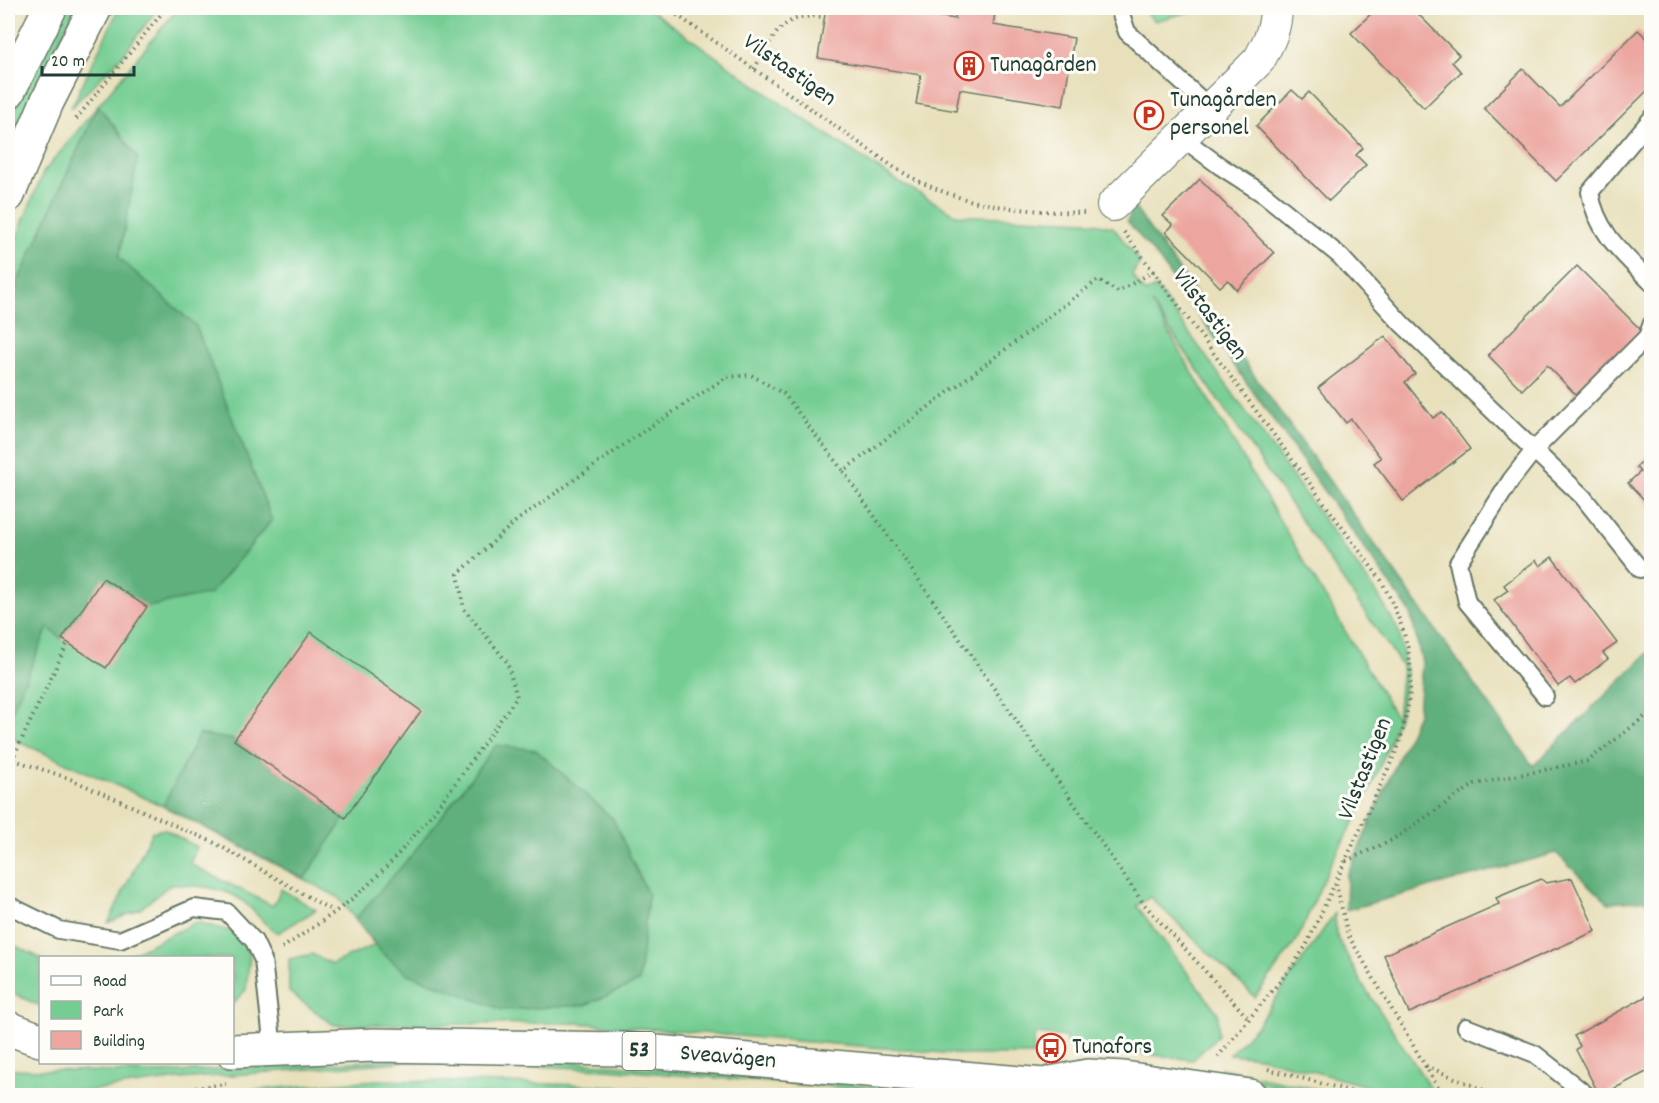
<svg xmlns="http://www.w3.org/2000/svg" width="1659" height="1103" viewBox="0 0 1659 1103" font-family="Dekko,sans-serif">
<rect width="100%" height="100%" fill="#fdfcf7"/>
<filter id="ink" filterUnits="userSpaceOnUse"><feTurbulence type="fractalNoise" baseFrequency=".0167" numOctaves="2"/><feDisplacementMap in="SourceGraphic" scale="12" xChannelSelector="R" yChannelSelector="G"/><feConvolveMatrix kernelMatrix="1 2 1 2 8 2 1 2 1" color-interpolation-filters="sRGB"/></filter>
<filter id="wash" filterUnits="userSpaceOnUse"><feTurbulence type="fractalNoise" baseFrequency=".008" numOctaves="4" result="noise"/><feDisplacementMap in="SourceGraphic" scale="24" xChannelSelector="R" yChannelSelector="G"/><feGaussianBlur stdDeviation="1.35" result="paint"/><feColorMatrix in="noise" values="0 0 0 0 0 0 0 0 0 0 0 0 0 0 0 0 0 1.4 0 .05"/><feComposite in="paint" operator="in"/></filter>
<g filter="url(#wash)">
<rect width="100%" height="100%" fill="#e8e0bb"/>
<path fill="#75cd93" stroke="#4a8564" stroke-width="1.5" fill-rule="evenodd" d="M65,8H75L8,147V122Z
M119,8H158L123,55L71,108Z
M178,8H648L796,114L894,179L957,215L1085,221L1113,227L1140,262L1132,275L1145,293L1156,287L1378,595L1399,632L1406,672L1401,709L1389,745L1362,807L1330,865L1297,940L1255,997L1150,897L1137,906L1218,1013V1036L1193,1060L1066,1044V1037L1035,1034L1032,1055H969L578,1023L334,1025L289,992V959L312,954L332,964L375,945L338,897L163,806L8,737V258L43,173ZM1152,304L1402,666L1397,719Z
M1140,8H1203L1155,21Z
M164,829L197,847L190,864L273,906L281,889L316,910L278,933C262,925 254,908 240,899C220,886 193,886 171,884L140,909L108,923L152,832Z
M1335,913L1336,934L1361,982L1435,1095H1393L1370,1087L1260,1057L1230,1054L1258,1024Z
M196,922L234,932L250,955L246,990L233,1003L232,958L125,957Z
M8,942L40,958V1006L8,991Z
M423,1058L541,1059L981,1095H933L606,1069L414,1061L180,1079L54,1095L8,1096V1069L160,1073Z
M1221,1068L1342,1095H1312L1220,1073Z
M377,1080L592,1085L714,1095H195Z"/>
<path fill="#60b07d" stroke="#407658" stroke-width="1.5" d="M98,105L138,158L119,258L196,326L272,520L210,594L147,607L62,639L48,628L8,720V304Z
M1134,207L1533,766L1651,650V900L1608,903L1556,853L1346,910L1347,875L1418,714L1422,662L1410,612L1160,261L1127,221Z
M199,734L234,740L345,818L304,879L163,806Z
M496,745L536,750L613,819L648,895L639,982L585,1005L503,1010L406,973L380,951L355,919L411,856Z"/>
<g id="blocks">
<path fill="#eca59f" d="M826,8H886L955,19L956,8H996L993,25L1074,38L1063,106L960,89L956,111L916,104L921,75L818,58Z
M1377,8H1412L1459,55L1452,62L1461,72L1424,108L1351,33Z
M1638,30L1652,43V86L1556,181L1484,108L1523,69L1560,107Z
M1292,90L1302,99L1309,92L1363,148L1356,155L1366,165L1329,201L1256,126Z
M1200,179L1274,253L1237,290L1228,280L1220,287L1166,232L1173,225L1163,216Z
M1577,266L1645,334L1579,398L1547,365L1522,390L1488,355Z
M1385,336L1415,374L1405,382L1433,418L1442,412L1470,449L1403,501L1374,463L1381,458L1351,419L1346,423L1318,388Z
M1652,452V508L1628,483L1640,472L1636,467Z
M1552,557L1617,643L1603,653L1608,659L1575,684L1570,678L1558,686L1494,600L1508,590L1504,585L1536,560L1540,566Z
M103,578L147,607L106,668L62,639Z
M311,632L421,711L345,818L234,740Z
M1572,878L1596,931L1409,1013L1384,955L1499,904L1496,898L1541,879L1546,883Z
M1652,993V1069L1600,1096L1576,1050L1580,1046L1574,1036Z"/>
</g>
</g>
<g filter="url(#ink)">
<use href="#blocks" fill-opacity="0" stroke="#657663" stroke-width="1.5"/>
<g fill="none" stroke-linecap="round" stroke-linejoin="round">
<g stroke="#657663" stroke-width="20">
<path id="lane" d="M1119,8L1127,32L1210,108
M1652,118L1590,192C1596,232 1624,255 1652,283
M1181,137L1220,166L1265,195L1340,256L1402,324L1583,497L1640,569
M1545,696L1467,602L1458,563L1511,480L1535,449L1647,337L1652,323
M8,905L59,930L120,940L194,908L227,912L254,941L263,960L273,1049
M1466,1027L1535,1054L1588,1096"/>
</g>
<g stroke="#657663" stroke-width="34">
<path id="street" d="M1113,205L1259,60C1269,42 1276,28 1276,8"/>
</g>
<g stroke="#657663" stroke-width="36">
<path id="secondary" d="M8,92L50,8
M8,195L47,102L95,8"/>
</g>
<g stroke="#657663" stroke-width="36">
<path id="primary" d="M8,1028L40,1040
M232,1051L375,1045L621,1049L1044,1085L1083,1096
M1051,1083L1088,1076L1124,1078L1250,1096"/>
</g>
<path stroke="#657663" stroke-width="4" stroke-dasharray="1.5 4.5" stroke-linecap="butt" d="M667,8L895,168C960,207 1010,210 1084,213
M754,69C774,36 781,12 824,17
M76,119L166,8
M1124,232L1381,580C1414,645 1419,676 1398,747L1306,946L1291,968L1216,1059
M8,240L14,225
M1154,271L1118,292L1098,280L843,471L1143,903L1249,1019
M8,758L68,778L215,843L333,911
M12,760L68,642
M1346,861L1392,840L1475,784L1588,761L1652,711
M1336,884L1348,935L1443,1096
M282,948C312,928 344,908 370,883C427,829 471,760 517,697L507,662L464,609L458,574L516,521L645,430L727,377L751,375L784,394L843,471
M1426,1066L1498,1096
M1268,1069L1368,1096
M130,1096L226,1084"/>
<use href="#lane" stroke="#fff" stroke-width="16"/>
<use href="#street" stroke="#fff" stroke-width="32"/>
<use href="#secondary" stroke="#fff" stroke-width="33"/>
<use href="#primary" stroke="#fff" stroke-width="33"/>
</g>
</g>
<defs>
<g id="building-ring" transform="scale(1.5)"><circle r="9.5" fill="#fdfcf7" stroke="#c8321e" stroke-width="1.5"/><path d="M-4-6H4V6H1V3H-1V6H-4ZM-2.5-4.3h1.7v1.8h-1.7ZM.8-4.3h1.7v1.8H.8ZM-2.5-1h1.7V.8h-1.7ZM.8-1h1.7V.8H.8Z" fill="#c8321e"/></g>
<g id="parking-ring" transform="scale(1.5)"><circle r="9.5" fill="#fdfcf7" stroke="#c8321e" stroke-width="1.5"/><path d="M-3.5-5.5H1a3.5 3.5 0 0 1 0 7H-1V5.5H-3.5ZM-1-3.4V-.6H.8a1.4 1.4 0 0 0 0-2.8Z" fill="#c8321e"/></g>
<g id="bus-ring" transform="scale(1.5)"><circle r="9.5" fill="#fdfcf7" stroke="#c8321e" stroke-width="1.5"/><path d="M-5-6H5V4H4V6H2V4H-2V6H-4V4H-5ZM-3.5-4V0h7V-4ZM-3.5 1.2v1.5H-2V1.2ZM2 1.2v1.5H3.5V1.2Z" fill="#c8321e"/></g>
</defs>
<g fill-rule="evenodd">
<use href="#building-ring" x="969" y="66"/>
<use href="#parking-ring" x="1149" y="115"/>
<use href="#bus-ring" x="1051" y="1048"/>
</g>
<g text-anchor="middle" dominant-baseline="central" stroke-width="6" stroke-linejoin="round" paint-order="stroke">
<rect fill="#fdfcf7" stroke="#62766e" stroke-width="1.5" x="622.5" y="1032" width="33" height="38" rx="4.5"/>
<g font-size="22" font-weight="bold" fill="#1f3d34">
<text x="639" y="1051">53</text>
</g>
<g font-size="24" fill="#1f3d34" stroke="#fdfcf7" text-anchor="start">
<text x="990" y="66">Tunagården</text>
<text x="1170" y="101">Tunagården<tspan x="1170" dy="28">personel</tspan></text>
<text x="1072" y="1048">Tunafors</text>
</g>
<g font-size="24" fill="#1f3d34" stroke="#fdfcf7">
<text transform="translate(789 71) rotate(35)">Vilstastigen</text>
<text transform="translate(1209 315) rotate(53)">Vilstastigen</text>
<text transform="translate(1366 769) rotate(-68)">Vilstastigen</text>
<text transform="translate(728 1058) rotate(5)">Sveavägen</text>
</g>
</g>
<rect width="1659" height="1103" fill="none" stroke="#fdfcf7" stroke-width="30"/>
<rect x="39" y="956" width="195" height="108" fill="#fdfcf7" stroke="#a4b0a9" stroke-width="1.5"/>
<rect x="51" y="976" width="30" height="9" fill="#ffffff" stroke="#a4b0a9" stroke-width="1.5"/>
<text x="93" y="986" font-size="18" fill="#1f3d34">Road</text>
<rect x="51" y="1001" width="30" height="18" fill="#75cd93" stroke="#a4b0a9" stroke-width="1.5"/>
<text x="93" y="1016" font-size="18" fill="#1f3d34">Park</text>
<rect x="51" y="1031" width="30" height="18" fill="#eca59f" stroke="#a4b0a9" stroke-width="1.5"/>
<text x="93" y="1046" font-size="18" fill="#1f3d34">Building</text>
<path d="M42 66v9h92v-9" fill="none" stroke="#1f3d34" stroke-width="3"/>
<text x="51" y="66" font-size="18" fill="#1f3d34" stroke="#fdfcf7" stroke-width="4.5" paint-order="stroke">20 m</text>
</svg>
